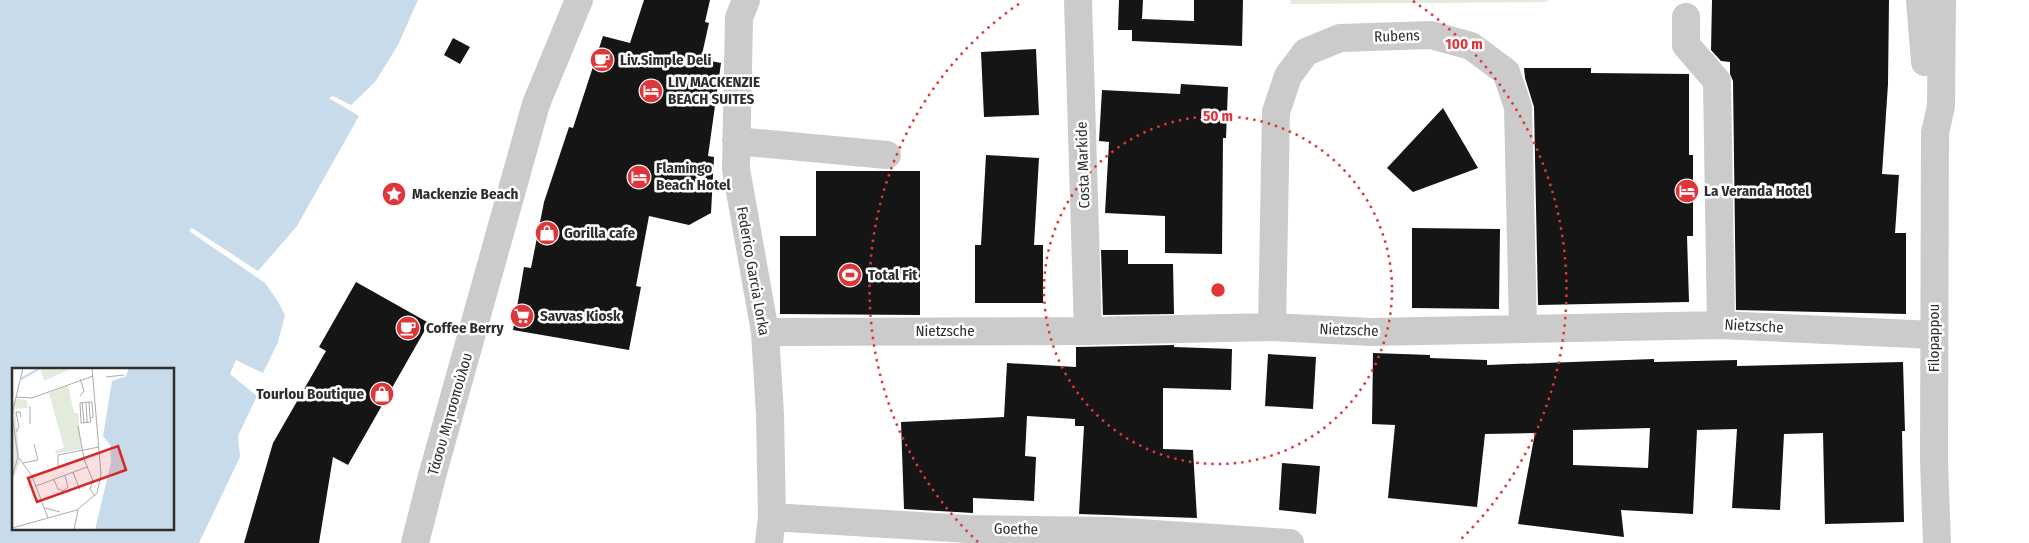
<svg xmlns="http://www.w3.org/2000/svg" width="2029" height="543" viewBox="0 0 2029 543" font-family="'Fira Sans Condensed',sans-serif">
<rect width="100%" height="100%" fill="#fff"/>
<path fill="#e3ebdc" d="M1290,0H1549L1545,2L1291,4Z"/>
<path fill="#c8dbea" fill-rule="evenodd" d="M0,0H418L398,45L375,82L351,105L333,96L329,98L359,116L297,226L258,271L192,228L189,231L265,283L277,300L285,315L278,342L263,373L236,360L230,374L257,396L238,436L240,457L199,543H0ZM14,369H174V529H14Z"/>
<path fill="#151515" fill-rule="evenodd" d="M644,0H710L705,22L709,23L701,59L721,63L708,156L714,157L711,213L689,225L649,216L636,286L641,287L629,350L513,330L524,267L531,268L544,202L569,127L573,128L603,36L630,43Z
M1119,0H1143L1142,19L1194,21V0H1243L1242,46L1132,41V30H1118Z
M1712,0H1889L1888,84L1882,174L1899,175L1895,233H1906V314L1736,310L1733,81L1730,74V62L1721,61L1711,50Z
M453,38L470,47L460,64L444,55Z
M1036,49L1039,115L984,117L981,52Z
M1524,68H1591V73L1689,74V155H1693V236H1687L1689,302L1538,305L1534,107L1525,78Z
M1181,84L1228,87L1226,138H1223L1222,254L1165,253V216L1105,213L1109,142L1099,141L1102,90L1180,94Z
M1443,108L1478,168L1413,192L1387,168Z
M986,155L1039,158L1034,245H1043V303H975V245H981Z
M816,171H920V315L780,314V236H816Z
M1412,228L1500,229L1499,309L1412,308Z
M1101,250H1128V264H1173L1174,314L1103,315Z
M356,282L429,323L348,465L333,457L319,543H244L273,443L326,351L319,347Z
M1174,345V347L1232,349L1231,390L1163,388V449L1193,450L1197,518L1079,514L1084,426H1075V419L1027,416L1025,456L1036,457L1034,501L973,498V513L904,509L901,422L1004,417L1007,363L1076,367V347Z
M1373,353L1430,355V358L1487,360V365L1654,359V362L1737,360V366L1903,362L1905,431H1902L1904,522L1825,524L1823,433L1784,434L1780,510L1732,508L1737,429L1697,430L1693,514L1621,510L1624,537L1518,524L1535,433L1485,434L1477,507L1388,498L1395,425L1372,424ZM1650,428L1648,468L1573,465V430Z
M1268,354L1316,357L1313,409L1265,406Z
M1282,463L1320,466L1316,514L1279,510Z"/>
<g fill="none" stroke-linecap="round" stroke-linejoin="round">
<path stroke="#cbcbcb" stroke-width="28" d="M746,0L739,18L736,169L765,332L770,415L772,517L769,543
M1078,0L1088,331
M1920,0L1925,62
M1686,17V45L1717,81L1721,325
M736,141L887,155
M1272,327L1276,112L1288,76L1306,52L1340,38L1431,35L1471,46L1506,72L1518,107L1523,328
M765,332L1088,331L1272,327L1371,332L1721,325L1934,335
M772,517L968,529L1109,531L1290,543
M415,543L432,476L536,104L579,0
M1937,543L1934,461L1935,133L1941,106L1942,0"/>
</g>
<g fill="none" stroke="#de3639" stroke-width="2.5" stroke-dasharray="2.5 5">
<circle cx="1218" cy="290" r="174"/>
<path d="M978 542A348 348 0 0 1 1023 1M1413 1A348 348 0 0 1 1458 542"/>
</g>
<defs>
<g id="cafe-disc" transform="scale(1.25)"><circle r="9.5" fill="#de3639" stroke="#fff"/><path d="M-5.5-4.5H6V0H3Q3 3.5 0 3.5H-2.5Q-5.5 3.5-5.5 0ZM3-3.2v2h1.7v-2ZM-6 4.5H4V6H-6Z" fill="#fff"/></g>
<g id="hotel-disc" transform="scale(1.25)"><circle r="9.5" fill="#de3639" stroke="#fff"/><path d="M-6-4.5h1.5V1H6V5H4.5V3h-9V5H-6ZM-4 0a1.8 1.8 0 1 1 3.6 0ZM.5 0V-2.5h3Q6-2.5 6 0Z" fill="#fff"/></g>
<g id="sight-disc" transform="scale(1.25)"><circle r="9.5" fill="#de3639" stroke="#fff"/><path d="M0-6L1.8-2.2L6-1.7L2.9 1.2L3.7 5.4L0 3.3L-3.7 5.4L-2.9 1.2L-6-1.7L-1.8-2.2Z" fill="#fff"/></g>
<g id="shop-disc" transform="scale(1.25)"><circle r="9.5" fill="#de3639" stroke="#fff"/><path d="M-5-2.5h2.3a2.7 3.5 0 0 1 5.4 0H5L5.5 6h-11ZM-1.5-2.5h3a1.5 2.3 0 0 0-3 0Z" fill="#fff"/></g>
<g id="stadium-disc" transform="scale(1.25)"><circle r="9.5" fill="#de3639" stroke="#fff"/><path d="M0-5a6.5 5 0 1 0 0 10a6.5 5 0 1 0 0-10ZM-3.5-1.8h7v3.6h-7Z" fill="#fff"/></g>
<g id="supermarket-disc" transform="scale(1.25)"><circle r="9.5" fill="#de3639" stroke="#fff"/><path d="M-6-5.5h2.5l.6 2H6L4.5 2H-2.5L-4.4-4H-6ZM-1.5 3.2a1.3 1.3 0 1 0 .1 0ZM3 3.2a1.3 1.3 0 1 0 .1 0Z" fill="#fff"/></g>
</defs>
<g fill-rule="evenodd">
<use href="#cafe-disc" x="602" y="60"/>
<use href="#hotel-disc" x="651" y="91"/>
<use href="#hotel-disc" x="639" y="177"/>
<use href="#hotel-disc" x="1687" y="191"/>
<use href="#sight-disc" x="394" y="194"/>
<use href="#shop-disc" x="547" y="233"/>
<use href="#stadium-disc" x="850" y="275"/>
<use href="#supermarket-disc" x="522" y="316"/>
<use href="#cafe-disc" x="408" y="328"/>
<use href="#shop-disc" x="382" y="394"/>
</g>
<g text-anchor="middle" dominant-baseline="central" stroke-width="5" stroke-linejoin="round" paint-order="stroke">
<g font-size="15" fill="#2e2e2e" stroke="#fff">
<text transform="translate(1397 36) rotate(-2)">Rubens</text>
<text transform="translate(1083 165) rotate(-92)">Costa Markide</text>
<text transform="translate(753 271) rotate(80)">Federico Garcia Lorka</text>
<text transform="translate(1754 326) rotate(3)">Nietzsche</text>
<text transform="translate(1349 330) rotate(2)">Nietzsche</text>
<text x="945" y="331">Nietzsche</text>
<text transform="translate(1934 338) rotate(-90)">Filopappou</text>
<text transform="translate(450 414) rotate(-74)">Τάσου Μητσοπούλου</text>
<text transform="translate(1016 529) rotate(1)">Goethe</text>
</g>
<g font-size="15" font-weight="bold" fill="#2e2e2e" stroke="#fff" text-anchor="start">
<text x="620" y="60">Liv.Simple Deli</text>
<text x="668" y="82">LIV MACKENZIE<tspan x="668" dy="17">BEACH SUITES</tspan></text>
<text x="656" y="168">Flamingo<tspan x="656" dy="17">Beach Hotel</tspan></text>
<text x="1704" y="191">La Veranda Hotel</text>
<text x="412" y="194">Mackenzie Beach</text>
<text x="564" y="233">Gorilla cafe</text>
<text x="868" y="275">Total Fit</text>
<text x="540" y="316">Savvas Kiosk</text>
<text x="426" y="328">Coffee Berry</text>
<text x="364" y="394" text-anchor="end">Tourlou Boutique</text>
</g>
</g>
<g transform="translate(12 368)">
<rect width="162" height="162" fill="#fff"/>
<path d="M28,0H55L56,2L32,13ZM56,17L62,45H66L69,81L43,86L44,82L52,80L37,25ZM5,31L15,32L16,40L3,41L8,94L0,114V35Z" fill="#e3ebdc"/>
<path d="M117,0H162V162H83L99,94L98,77L91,68L100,13L114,8Z" fill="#c8dbea"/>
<path fill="none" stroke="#c8dbea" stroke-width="2.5" d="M9,11L28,0"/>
<path fill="none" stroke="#ababab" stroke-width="1" d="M94,9L112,7M68,28L72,23L68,11M4,29L20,30L81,8M70,34L72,55M74,34L75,54M77,34L78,50L79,54L69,55L68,35L77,34H80L81,49L78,50M18,38V56M66,58L72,91L81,113L78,121L83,128M4,64L7,59L4,44H8L9,49M7,90L20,108L36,150M11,95L26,92L22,76M46,99V87L87,79M61,104L68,122M20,108L72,91M0,109L6,89L0,46L11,0M42,112L46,121L51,123L56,119L53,108M24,118L75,99M33,140L48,144M0,160L65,142L85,125L89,106L80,0M62,162L66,142"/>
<path fill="#d62828" fill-opacity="0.15" stroke="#d62828" stroke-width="2.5" d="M106,78L114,102L25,134L16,110Z"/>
<rect width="162" height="162" fill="none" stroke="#2e2e2e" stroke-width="2.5"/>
</g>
<circle cx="1218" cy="290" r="8" fill="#de3639" stroke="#fff" stroke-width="2.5"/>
<g font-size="15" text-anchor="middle" font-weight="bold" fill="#de3639" stroke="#fff" stroke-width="5" stroke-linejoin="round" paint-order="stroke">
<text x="1464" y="49">100 m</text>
<text x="1218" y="121">50 m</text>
</g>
</svg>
